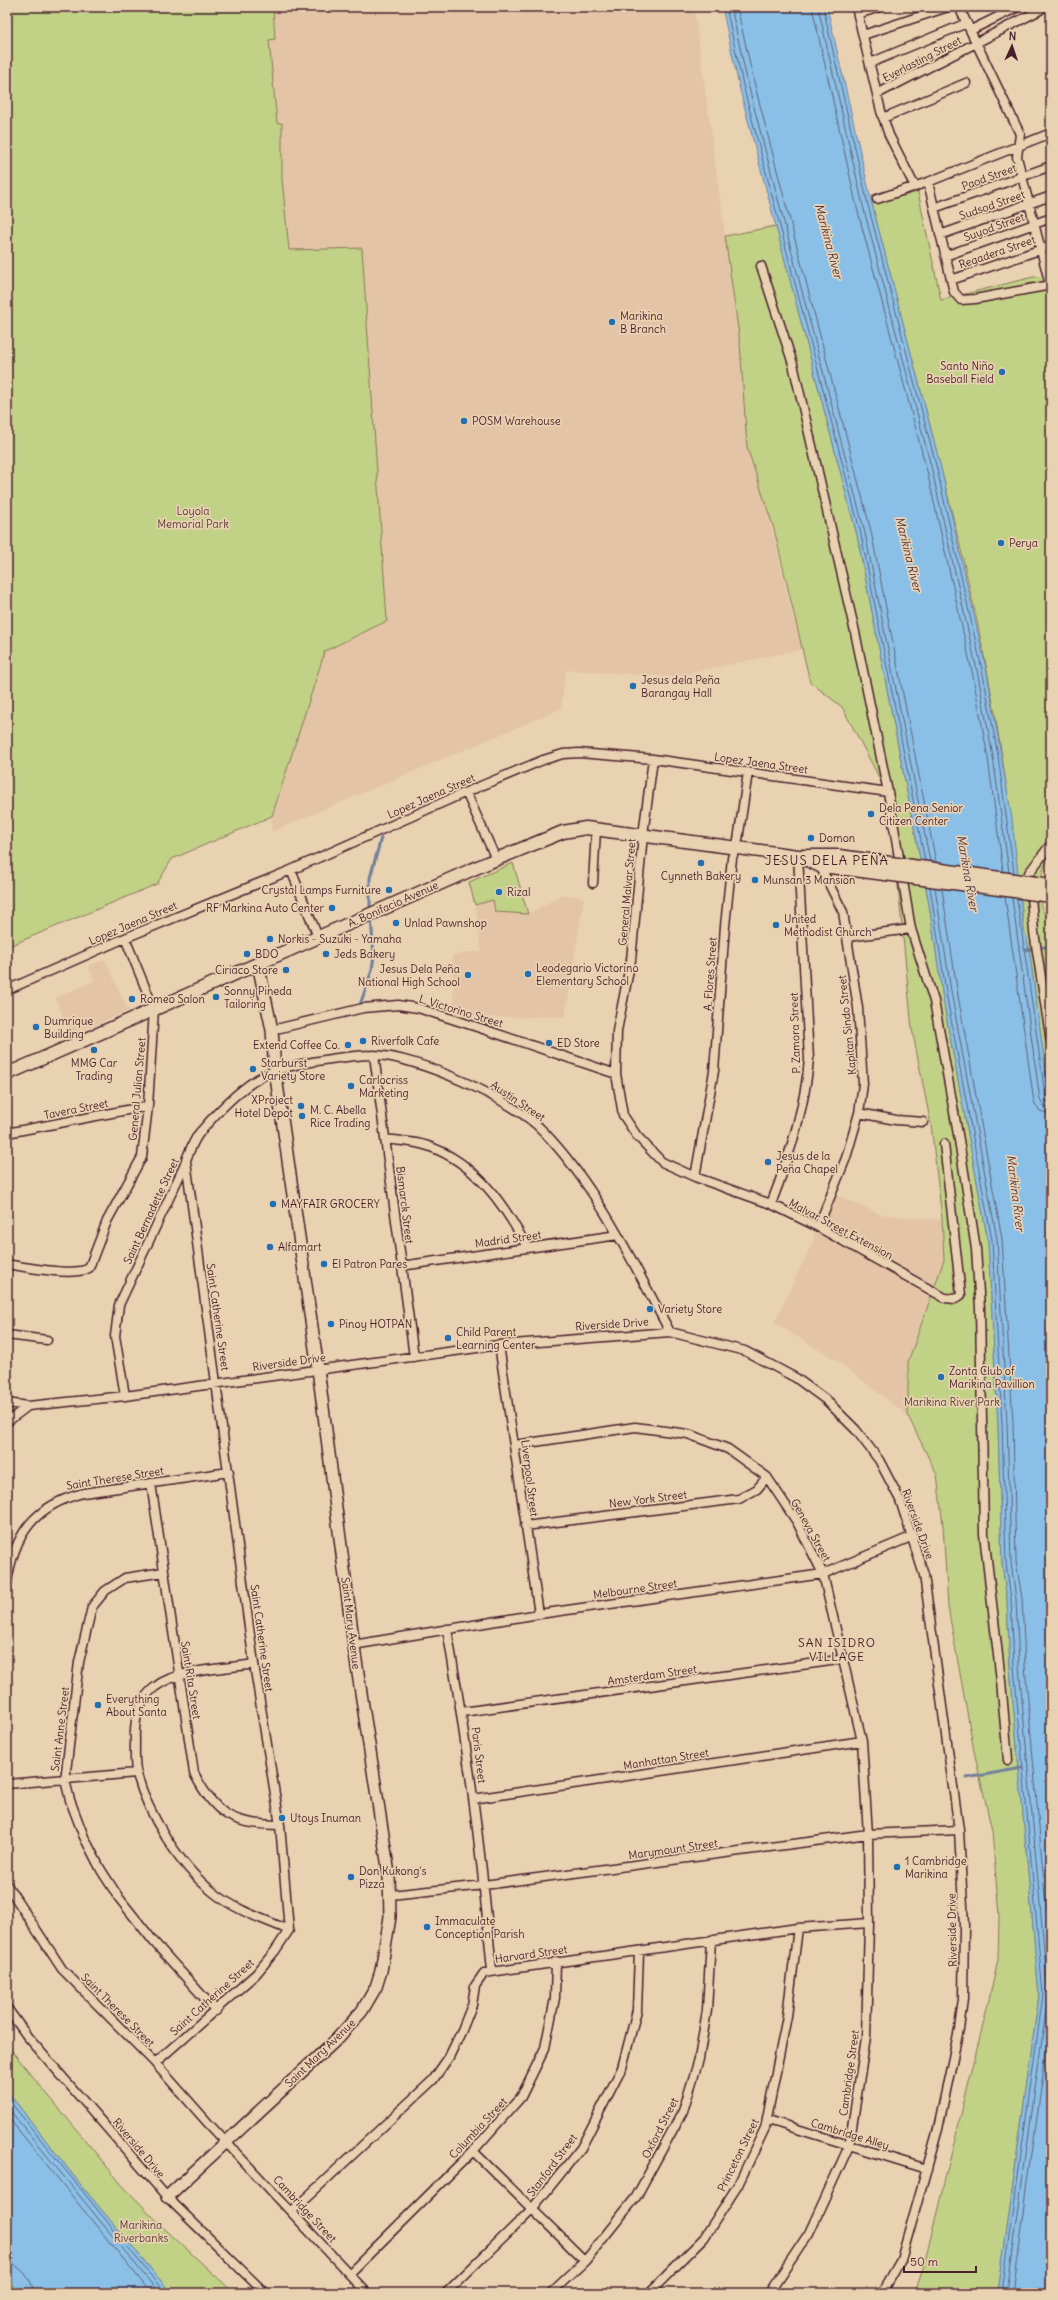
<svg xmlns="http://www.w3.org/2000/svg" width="1058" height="2300" viewBox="0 0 1058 2300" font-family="Delius,sans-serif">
<rect width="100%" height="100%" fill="#e9d2b2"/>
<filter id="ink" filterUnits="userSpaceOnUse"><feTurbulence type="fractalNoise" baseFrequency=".025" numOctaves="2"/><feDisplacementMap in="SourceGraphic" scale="8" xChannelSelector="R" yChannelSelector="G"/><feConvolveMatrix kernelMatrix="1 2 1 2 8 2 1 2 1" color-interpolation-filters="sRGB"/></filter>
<g filter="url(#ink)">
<path fill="#e4c4a7" d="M273,7H694L740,343L744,407L791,608L803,649L671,677L566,670L561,709L271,832L272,816L325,651L387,621L361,248L289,250L282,179L281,123L277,124L269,39H275Z
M563,894L584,898L565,1017H540V1006L539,1017L454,1018L452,955L481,951L475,905L494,899L528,914Z
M105,959L128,1011L71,1035L55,998L94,981L88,966Z
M827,1191L880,1214L942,1220L944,1261L908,1362V1416L836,1360L774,1323L812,1243Z"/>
<path fill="#c1d186" stroke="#867858" d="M7,7H273L275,39L269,40L277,123H282V179L289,250L362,248L387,621L325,651L272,816L172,859L157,884L7,947Z
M918,192L941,300L1033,277L1051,276V856C1042,863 1037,895 1041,906C1043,912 1047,917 1051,922V1110L1029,948L1024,930C1015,844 1004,760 988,675C957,516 912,361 872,204Z
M776,226L857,535L929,904L943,999L988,1241L998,1424L1002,1563L1007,1600L1010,1667L1039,1995L998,2293H915L924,2265L989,2000L998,1960L999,1917L992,1831L974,1751L948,1607L943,1526L937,1475L908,1416V1362L944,1260L942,1219L931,1125L912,1029L895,855L881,781L842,707L810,682L774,529L747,447L740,343L725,236Z
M513,863L528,914L495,912L493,900L475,905L469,882Z
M7,2045L122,2185L166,2230L234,2293H171L80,2184L7,2091Z
M7,2277L20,2293H7Z"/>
<path fill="#8ac0e7" stroke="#70809c" d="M722,7H827L872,204L941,468L987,673L1012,819L1024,930L1029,948L1051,1110V2293H998L1039,1995L1010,1667L1007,1600L1002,1563L998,1424L988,1241L943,999L929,904L857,535L739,86Z
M7,2091L80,2184L171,2293H20L7,2277Z"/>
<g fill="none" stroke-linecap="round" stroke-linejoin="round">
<path stroke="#645f76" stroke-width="1" d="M726,7L743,85L861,534L925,861
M731,7L748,84L865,533L930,861
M737,7L754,82L871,531L936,862
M812,7L857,208L927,471L973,676L988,758L1003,871
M818,7L863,206L932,470L978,675L993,757L1009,872
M823,7L868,205L937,469L983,674L998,756L1014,873
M930,887L947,998L992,1240L1002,1423L1006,1563L1011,1599L1014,1666L1043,1995L1002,2293
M935,888L952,997L997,1239L1007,1423L1011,1562L1016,1599L1019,1666L1048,1995L1007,2293
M942,889L958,996L1002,1239L1013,1423L1016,1562L1022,1598L1025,1666L1051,1965
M1005,897L1034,1102L1040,1111L1051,1114
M1012,898L1040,1100L1044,1106L1051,1108
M1017,899L1046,1101L1051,1103
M7,2098L165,2293
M7,2107L159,2293
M7,2116L151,2293
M7,2263C20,2264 33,2281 34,2293
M1013,2293L1051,2015"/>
<path stroke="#70809c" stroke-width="3" d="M370,911V878L381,838
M1025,950L1051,946
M359,1008L372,970L374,956L371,918
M967,1778L1022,1768"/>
<g stroke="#4a1f2b" stroke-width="11">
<path id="street" d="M856,7L881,111L889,135L915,187
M959,7L1020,134L1017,157L1050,285
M858,14L880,7
M971,30L1018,7
M863,35L948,7
M870,63L967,23
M877,94L1040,10
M883,118L966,83
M928,182L954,292L961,300L975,299L1051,285
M877,199L928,182L1051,133
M934,208L1051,166
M940,235L1051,196
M945,256L1051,218
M761,266L793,364L855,632L888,792L911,929L934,1001L959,1140L976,1249L980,1308L984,1534L1001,1681L1008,1760
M951,280L1051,246
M653,759L643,835L631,960L617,1031L616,1074L623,1115L637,1136L662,1162L695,1177L771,1204L818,1227L945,1298L955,1299L961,1295L944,1144
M466,792L496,859
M1051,844L1029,873L1034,932L1051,1042
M291,870L318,937
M593,883L596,830
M847,937L911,929
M7,990L125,938L291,870L464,793L543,760L563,754L579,753L653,759L888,792
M272,1030L363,1008L398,1005L418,1008L480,1028L616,1074
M374,1055L414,1357
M859,1113L896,1120L923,1122
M7,1133L148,1106
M385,1139C399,1141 415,1141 428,1146C476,1163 504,1204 527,1247
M695,1177L714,1071L725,926L732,858L738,840L748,772
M771,1204C789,1158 805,1109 809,1059L798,856
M818,1227L846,1158L859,1113L863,1084L858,1008L843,912L820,866
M7,1264C24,1267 76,1277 89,1268L107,1221L142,1157L148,1106L154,1009L125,938
M401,1266L618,1235
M7,1335L47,1340
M499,1345L539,1614
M125,1396L115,1336L119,1305C139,1262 160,1218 180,1175C186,1162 191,1142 201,1131C219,1110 250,1078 277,1070C299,1063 350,1055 374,1055C417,1056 514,1100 543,1131C598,1188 633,1263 670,1332
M7,1403L28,1406L125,1396L499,1345L670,1332L745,1351L796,1378L826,1400L856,1430L879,1460L900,1500L924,1575L959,1830L964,1926L963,1999L959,2029L938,2129L901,2260L882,2293
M7,1422L28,1406
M515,1445L635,1427L688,1434L728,1449L767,1477L797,1522L823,1574L862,1741L868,1834L869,1923L866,2038L849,2146L809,2233L769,2293
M151,1483L194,1773C215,1815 233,1825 280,1825
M525,1526L739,1499L757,1489L767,1477
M164,1572L125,1578L105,1591L92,1607L79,1662L65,1780L70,1800L84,1837L101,1870L119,1898L154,1942L216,2011
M7,1583C14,1534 34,1506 83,1493L229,1472
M447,1629C467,1742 482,1856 492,1971
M353,1645L539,1614L823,1574L913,1536
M254,1664C226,1669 177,1669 155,1687C138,1700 134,1721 135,1741C135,1752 134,1765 137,1774C148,1815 180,1866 213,1892C235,1910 263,1919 289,1930
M462,1712L845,1659
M7,1784L136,1773
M473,1799L862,1741
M7,1885L62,1969L155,2063L208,2123L367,2293
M391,1895L484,1885L868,1834L959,1830
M7,2008L27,2036L167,2197L265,2293
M155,2063L256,1974L275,1951L289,1930L280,1825L254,1664L186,1161
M768,2120L927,2169
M473,2151L585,2261
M292,2211L433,2080L449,2057L462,2030L472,2005L475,1986L484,1973L798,1928L869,1923
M350,2273L473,2151L521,2097L545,2048L555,1998L556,1961
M446,2293L532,2209L581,2148L622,2068L637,2010L639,1952
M551,2293L585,2261L636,2197L683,2111L699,2059L707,2010L711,1940
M649,2293L704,2238L738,2185L765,2128L787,2016L798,1928"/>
</g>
<g stroke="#4a1f2b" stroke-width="14">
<path id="secondary" d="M167,2197L336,2040L362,2011L376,1987L381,1971L390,1917L389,1874L355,1654L318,1369L275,1070L272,1030L258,964"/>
</g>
<g stroke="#4a1f2b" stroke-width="15">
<path id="primary" d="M801,857L820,866L839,868
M7,1074L487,863L563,832L586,828L798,856H839"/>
</g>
<use href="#street" stroke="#e9d2b2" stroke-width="8"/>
<use href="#secondary" stroke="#e9d2b2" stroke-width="11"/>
<use href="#primary" stroke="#e9d2b2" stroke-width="12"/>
<g stroke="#4a1f2b" stroke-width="15" stroke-linecap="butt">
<path id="primary-bridge" d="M839,856L1051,885
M839,868L1051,896"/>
</g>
<use href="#primary-bridge" stroke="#e9d2b2" stroke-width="12"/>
</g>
</g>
<g fill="#1f6fb2" stroke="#e9d2b2" stroke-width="1.5">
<circle cx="612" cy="322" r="4"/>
<circle cx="1002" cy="372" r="4"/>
<circle cx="464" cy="421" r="4"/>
<circle cx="1001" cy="543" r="4"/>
<circle cx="633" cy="686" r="4"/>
<circle cx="871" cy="814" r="4"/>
<circle cx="811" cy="838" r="4"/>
<circle cx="701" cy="863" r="4"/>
<circle cx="755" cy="880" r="4"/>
<circle cx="389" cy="890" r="4"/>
<circle cx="499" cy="892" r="4"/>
<circle cx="332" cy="908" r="4"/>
<circle cx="396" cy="923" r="4"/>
<circle cx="776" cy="925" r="4"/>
<circle cx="270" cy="939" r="4"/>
<circle cx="247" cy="954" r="4"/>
<circle cx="326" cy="954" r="4"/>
<circle cx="286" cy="970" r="4"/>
<circle cx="528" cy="974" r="4"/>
<circle cx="468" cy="975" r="4"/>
<circle cx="216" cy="997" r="4"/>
<circle cx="132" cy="999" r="4"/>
<circle cx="36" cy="1027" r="4"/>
<circle cx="363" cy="1041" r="4"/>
<circle cx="549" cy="1043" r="4"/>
<circle cx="348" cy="1045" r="4"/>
<circle cx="94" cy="1050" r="4"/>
<circle cx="253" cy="1069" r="4"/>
<circle cx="351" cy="1086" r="4"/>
<circle cx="301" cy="1106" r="4"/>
<circle cx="302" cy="1116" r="4"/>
<circle cx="768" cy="1162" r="4"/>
<circle cx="273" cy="1204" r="4"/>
<circle cx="270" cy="1247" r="4"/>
<circle cx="324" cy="1264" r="4"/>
<circle cx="650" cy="1309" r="4"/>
<circle cx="331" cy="1324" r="4"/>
<circle cx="448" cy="1338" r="4"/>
<circle cx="941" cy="1377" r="4"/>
<circle cx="98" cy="1705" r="4"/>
<circle cx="282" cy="1818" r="4"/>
<circle cx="897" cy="1867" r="4"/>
<circle cx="351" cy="1877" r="4"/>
<circle cx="427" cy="1927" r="4"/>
</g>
<g text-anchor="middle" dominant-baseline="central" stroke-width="3.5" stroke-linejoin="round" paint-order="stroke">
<g font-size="11" fill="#4a1f2b" stroke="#e9d2b2">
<text transform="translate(922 59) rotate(-27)">Everlasting Street</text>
<text transform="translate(989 177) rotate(-20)">Paod Street</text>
<text transform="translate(992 205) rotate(-19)">Sudsod Street</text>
<text transform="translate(994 227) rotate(-20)">Suyod Street</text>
<text transform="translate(997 252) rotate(-19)">Regadera Street</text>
<text transform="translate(761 763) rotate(8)">Lopez Jaena Street</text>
<text transform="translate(431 796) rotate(-24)">Lopez Jaena Street</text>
<text transform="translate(627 892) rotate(-85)">General Malvar Street</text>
<text transform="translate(393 904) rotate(-24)">A. Bonifacio Avenue</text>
<text transform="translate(133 923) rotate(-23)">Lopez Jaena Street</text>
<text transform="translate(710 974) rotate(-86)">A. Flores Street</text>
<text transform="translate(461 1011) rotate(17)">L. Victorino Street</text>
<text transform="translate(847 1025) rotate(-96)">Kapitan Sindo Street</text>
<text transform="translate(795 1033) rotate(-92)">P. Zamora Street</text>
<text transform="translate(137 1089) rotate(-85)">General Julian Street</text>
<text transform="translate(518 1101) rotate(34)">Austin Street</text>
<text transform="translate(76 1109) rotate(-11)">Tavera Street</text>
<text transform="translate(405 1205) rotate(83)">Bismarck Street</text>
<text transform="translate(151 1211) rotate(-65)">Saint Bernadette Street</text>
<text transform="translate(841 1229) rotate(28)">Malvar Street Extension</text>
<text transform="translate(508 1239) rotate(-8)">Madrid Street</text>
<text transform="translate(218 1317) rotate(82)">Saint Catherine Street</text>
<text transform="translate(612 1324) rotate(-4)">Riverside Drive</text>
<text transform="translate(289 1362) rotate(-8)">Riverside Drive</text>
<text transform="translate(115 1478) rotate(-9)">Saint Therese Street</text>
<text transform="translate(530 1478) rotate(83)">Liverpool Street</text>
<text transform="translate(648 1499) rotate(-7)">New York Street</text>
<text transform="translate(918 1524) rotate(70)">Riverside Drive</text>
<text transform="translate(811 1530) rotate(61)">Geneva Street</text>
<text transform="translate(635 1589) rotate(-8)">Melbourne Street</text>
<text transform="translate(351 1623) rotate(83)">Saint Mary Avenue</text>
<text transform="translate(262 1638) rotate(82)">Saint Catherine Street</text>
<text transform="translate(652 1675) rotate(-8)">Amsterdam Street</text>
<text transform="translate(191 1680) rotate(81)">Saint Rita Street</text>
<text transform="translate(60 1729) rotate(-83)">Saint Anne Street</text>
<text transform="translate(479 1755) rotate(83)">Paris Street</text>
<text transform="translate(666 1759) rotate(-9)">Manhattan Street</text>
<text transform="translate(673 1849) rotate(-8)">Marymount Street</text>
<text transform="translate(952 1930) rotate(-91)">Riverside Drive</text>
<text transform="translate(531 1954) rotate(-8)">Harvard Street</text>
<text transform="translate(212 1997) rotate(-42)">Saint Catherine Street</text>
<text transform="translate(118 2010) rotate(45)">Saint Therese Street</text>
<text transform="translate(320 2053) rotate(-44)">Saint Mary Avenue</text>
<text transform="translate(849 2073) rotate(-82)">Cambridge Street</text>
<text transform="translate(478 2128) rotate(-47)">Columbia Street</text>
<text transform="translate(660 2128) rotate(-63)">Oxford Street</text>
<text transform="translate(850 2134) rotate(17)">Cambridge Alley</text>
<text transform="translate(139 2148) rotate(50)">Riverside Drive</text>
<text transform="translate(738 2155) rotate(-64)">Princeton Street</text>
<text transform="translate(552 2165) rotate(-53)">Stanford Street</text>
<text transform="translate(305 2209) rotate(47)">Cambridge Street</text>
</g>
<g font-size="11" fill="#4a1f2b" stroke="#e9d2b2" text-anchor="start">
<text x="620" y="316">Marikina<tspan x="620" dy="13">B Branch</tspan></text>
<text x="994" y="366" text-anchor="end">Santo Niño<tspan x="994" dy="13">Baseball Field</tspan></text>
<text x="472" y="421">POSM Warehouse</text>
<text x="1009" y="543">Perya</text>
<text x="641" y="680">Jesus dela Peña<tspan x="641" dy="13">Barangay Hall</tspan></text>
<text x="879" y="808">Dela Pena Senior<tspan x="879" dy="13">Citizen Center</tspan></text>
<text x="819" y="838">Domon</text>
<text x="701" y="876" text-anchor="middle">Cynneth Bakery</text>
<text x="763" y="880">Munsan 3 Mansion</text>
<text x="381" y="890" text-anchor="end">Crystal Lamps Furniture</text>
<text x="507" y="892">Rizal</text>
<text x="324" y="908" text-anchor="end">RF Markina Auto Center</text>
<text x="784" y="919">United<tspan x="784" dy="13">Methodist Church</tspan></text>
<text x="404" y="923">Unlad Pawnshop</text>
<text x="278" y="939">Norkis - Suzuki - Yamaha</text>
<text x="255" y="954">BDO</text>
<text x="334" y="954">Jeds Bakery</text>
<text x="536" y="968">Leodegario Victorino<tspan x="536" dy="13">Elementary School</tspan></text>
<text x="460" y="969" text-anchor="end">Jesus Dela Peña<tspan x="460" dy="13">National High School</tspan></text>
<text x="278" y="970" text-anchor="end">Ciriaco Store</text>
<text x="224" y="991">Sonny Pineda<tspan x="224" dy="13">Tailoring</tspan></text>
<text x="140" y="999">Romeo Salon</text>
<text x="44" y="1021">Dumrique<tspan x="44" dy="13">Building</tspan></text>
<text x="371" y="1041">Riverfolk Cafe</text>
<text x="557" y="1043">ED Store</text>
<text x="340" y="1045" text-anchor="end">Extend Coffee Co.</text>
<text x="94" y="1063" text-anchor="middle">MMG Car<tspan x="94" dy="13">Trading</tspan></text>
<text x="261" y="1063">Starburst<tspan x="261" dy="13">Variety Store</tspan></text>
<text x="359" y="1080">Carlocriss<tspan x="359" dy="13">Marketing</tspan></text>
<text x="293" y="1100" text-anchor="end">XProject<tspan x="293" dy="13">Hotel Depot</tspan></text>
<text x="310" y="1110">M. C. Abella<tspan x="310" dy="13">Rice Trading</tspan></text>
<text x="776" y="1156">Jesus de la<tspan x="776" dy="13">Peña Chapel</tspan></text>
<text x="281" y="1204">MAYFAIR GROCERY</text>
<text x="278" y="1247">Alfamart</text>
<text x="332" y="1264">El Patron Pares</text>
<text x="658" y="1309">Variety Store</text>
<text x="339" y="1324">Pinoy HOTPAN</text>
<text x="456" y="1332">Child Parent<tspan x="456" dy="13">Learning Center</tspan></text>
<text x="949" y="1371">Zonta Club of<tspan x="949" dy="13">Marikina Pavillion</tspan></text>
<text x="106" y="1699">Everything<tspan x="106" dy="13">About Santa</tspan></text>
<text x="290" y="1818">Utoys Inuman</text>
<text x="905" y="1861">1 Cambridge<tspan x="905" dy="13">Marikina</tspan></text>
<text x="359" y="1871">Don Kukong's<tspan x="359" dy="13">Pizza</tspan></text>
<text x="435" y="1921">Immaculate<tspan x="435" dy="13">Conception Parish</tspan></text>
</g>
<g font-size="11" fill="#5c3a39" stroke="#e9d2b2">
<text x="193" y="511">Loyola<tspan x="193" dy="13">Memorial Park</tspan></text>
<text x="952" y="1402">Marikina River Park</text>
<text x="141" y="2225">Marikina<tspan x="141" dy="13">Riverbanks</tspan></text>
</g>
<g font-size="12" font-style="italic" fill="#543747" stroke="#e9d2b2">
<text transform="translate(829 241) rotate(75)">Marikina River</text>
<text transform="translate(909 554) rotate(76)">Marikina River</text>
<text transform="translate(968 873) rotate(80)">Marikina River</text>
<text transform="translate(1016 1193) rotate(83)">Marikina River</text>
</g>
<g font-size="12" letter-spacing="1" fill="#4a1f2b" stroke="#e9d2b2">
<text x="837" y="1642">SAN ISIDRO<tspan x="837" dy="14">VILLAGE</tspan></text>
</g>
<g font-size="13" letter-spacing="1" fill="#4a1f2b" stroke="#e9d2b2">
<text x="827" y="860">JESUS DELA PEÑA</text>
</g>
</g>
<rect width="1058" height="2300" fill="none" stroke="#e9d2b2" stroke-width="24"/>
<rect x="12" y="12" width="1034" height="2276" fill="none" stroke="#4a1f2b" stroke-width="1.5" filter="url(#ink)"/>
<g transform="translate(1012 46) rotate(3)" stroke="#e9d2b2" stroke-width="3" paint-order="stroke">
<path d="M0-3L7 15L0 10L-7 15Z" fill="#4a1f2b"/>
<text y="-6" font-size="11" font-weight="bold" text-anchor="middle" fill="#4a1f2b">N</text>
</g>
<path d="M904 2266v6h72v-6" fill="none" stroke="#4a1f2b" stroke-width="2"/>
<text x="910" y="2266" font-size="12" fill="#4a1f2b" stroke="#e9d2b2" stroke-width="3" paint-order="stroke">50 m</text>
</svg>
